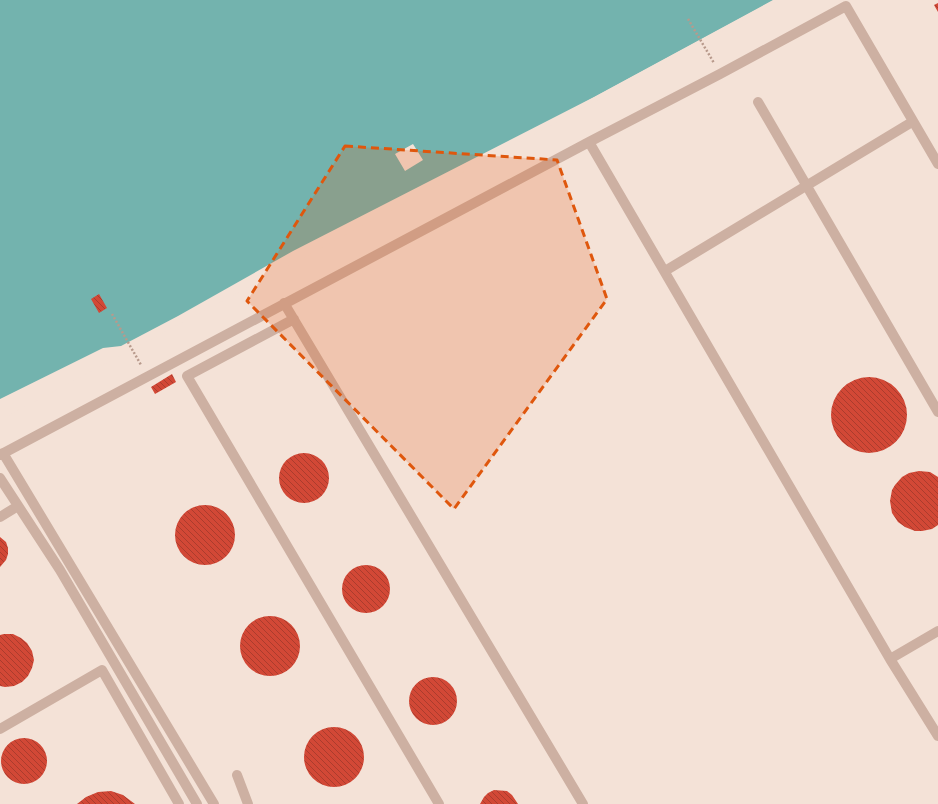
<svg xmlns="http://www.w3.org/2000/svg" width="938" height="804" viewBox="0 0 938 804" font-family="Barlow,sans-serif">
<defs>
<pattern id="building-back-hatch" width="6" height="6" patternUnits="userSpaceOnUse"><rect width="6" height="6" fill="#d24836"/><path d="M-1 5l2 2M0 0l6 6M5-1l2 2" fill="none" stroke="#ab3c2d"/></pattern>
</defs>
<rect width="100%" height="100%" fill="#f4e2d7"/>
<path fill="#73b3ae" d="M0,0H774L0,418Z"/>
<path fill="#f4e2d7" d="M773,0H776L775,2L598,100L0,420V399L103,348L121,346L178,316L293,251L594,97Z
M413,144L423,160L405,171L395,154Z"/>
<path fill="url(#building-back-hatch)" d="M938,3V12L934,5Z
M99,294L107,308L99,313L91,299Z
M172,374L176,382L155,394L151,387Z
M831 415a38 38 0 1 1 76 0a38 38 0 1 1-76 0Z
M279 478a25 25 0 1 1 50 0a25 25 0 1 1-50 0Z
M919,471L930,472L938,477V525L932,529L922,531H915L905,527L898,522L892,513L890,501L892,490L895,485L902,477L909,473Z
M175 535a30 30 0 1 1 60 0a30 30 0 1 1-60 0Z
M0,537L6,542L8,548V554L6,560L0,567Z
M342 589a24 24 0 1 1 48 0a24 24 0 1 1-48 0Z
M240 646a30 30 0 1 1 60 0a30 30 0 1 1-60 0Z
M4,634H13L21,638L27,643L32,651L34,660L32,668L28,676L22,682L14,686L5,687L0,686V635Z
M409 701a24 24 0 1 1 48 0a24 24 0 1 1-48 0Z
M304 757a30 30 0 1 1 60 0a30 30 0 1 1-60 0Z
M1 761a23 23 0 1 1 46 0a23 23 0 1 1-46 0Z
M494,790L507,791L512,795L518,804H480L484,797L488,793Z
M111,791L123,795L135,804H77L86,797L98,792Z"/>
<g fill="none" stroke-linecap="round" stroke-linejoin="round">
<path stroke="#b89a8c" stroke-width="2.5" stroke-dasharray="2 2" stroke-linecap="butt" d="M688,19L714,63
M112,314L141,365"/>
<path stroke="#cdb0a2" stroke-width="10" d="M758,102L938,412
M589,142L890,659L938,631
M665,271L912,122
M284,303L583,804
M294,319L187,376L439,804
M3,453L214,804
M0,455L589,142L720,74L846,6L938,164
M0,478L60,570L197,804
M0,517L18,506
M890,659L938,736
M0,729L102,670L179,804
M237,775L248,804"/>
</g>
<path fill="#df570d" fill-opacity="0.2" stroke="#df570d" stroke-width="3" stroke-dasharray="8 5" stroke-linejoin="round" d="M345,146L557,160L607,299L454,509L247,301Z"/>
</svg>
